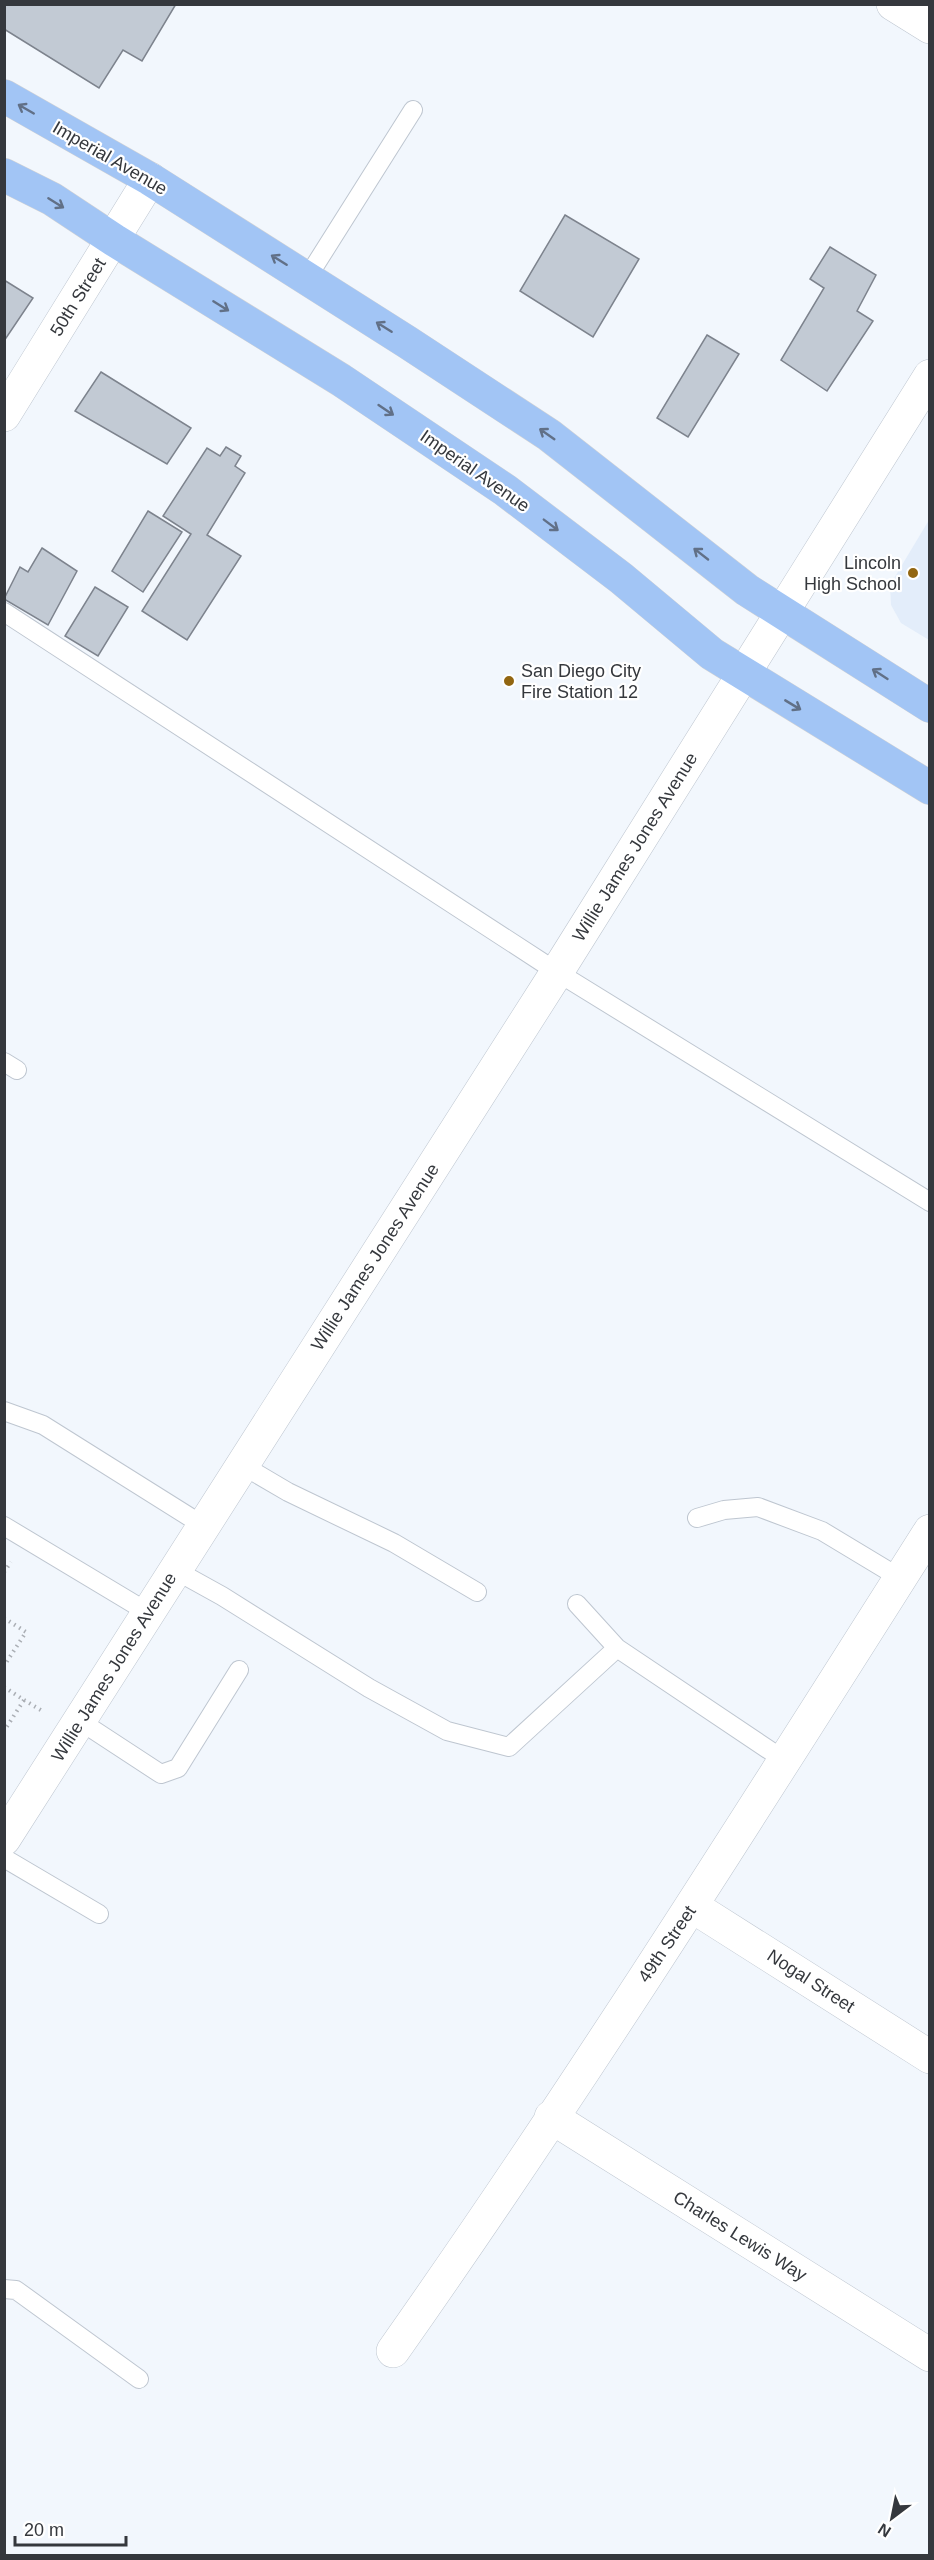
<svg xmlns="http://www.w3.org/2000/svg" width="934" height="2560" viewBox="0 0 934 2560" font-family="Arial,sans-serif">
<rect width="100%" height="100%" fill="#f2f7fd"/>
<path fill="#e3edfa" d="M929,520V640L901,623L891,605L890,585Z"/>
<path fill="#c2cad4" stroke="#7d838d" stroke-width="1.5" d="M4,4H176L142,61L123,50L99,88L4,29Z
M565,215L639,259L593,337L520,291Z
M830,247L876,275L857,311L873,321L827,391L781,360L824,288L810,279Z
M4,280L33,298L4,341Z
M707,335L739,354L688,437L657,418Z
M101,372L191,428L167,464L75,411Z
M226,447L241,456L235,466L245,473L207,535L241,556L187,640L142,611L191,534L163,516L207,448L220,456Z
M148,511L182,532L143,592L112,571Z
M42,548L77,571L48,625L4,599L20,567L28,572Z
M95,587L128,607L98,656L65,636Z"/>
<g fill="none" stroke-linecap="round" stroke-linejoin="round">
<g stroke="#bec6d0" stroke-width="20">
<path id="lane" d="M307,278L413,110
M4,612L557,972L930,1202
M4,1062L17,1070
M4,1411L43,1425L204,1526
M242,1465L288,1492L394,1543L477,1592
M697,1518L724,1510L758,1507L822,1531L900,1578
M4,1526L149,1613
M175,1570L222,1596L369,1688L447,1731L509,1747L617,1648
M577,1604L617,1648L784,1760
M80,1721L161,1774L178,1768L239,1670
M4,1858L99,1914
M4,2289L16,2290L139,2379"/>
</g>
<g stroke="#bec6d0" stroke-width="34">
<path id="street" d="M893,4L930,27
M4,415L150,179
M4,1839L557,972L930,376
M692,1906L930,2057
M551,2117L930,2355
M393,2351C581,2084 755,1807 930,1531"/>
</g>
<g stroke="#d3d3d4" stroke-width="34">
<path id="primary" d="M4,96L150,179L407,342L549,435L747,590L930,706
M4,175L52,199L114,240L341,380L505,490L621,578L712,654L930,788"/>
</g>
<path stroke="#abafb5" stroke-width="4" stroke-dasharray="1.5 4.5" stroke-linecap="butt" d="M4,1572L11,1562
M4,1618L26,1632L4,1666
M4,1687L24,1700L4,1731
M24,1700L44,1712"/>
<use href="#lane" stroke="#fff" stroke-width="18"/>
<use href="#street" stroke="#fff" stroke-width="33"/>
<use href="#primary" stroke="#a2c5f5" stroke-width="33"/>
</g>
<defs><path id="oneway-shaft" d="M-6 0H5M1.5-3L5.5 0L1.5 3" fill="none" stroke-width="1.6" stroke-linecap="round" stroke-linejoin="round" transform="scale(1.5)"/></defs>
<g stroke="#617087">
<use href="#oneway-shaft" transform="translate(26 109) rotate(-150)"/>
<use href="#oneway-shaft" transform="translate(56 203) rotate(32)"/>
<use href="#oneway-shaft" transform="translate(279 260) rotate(-148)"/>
<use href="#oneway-shaft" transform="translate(221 306) rotate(32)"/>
<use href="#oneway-shaft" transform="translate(384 327) rotate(-148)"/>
<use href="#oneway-shaft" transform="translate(386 410) rotate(34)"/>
<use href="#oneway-shaft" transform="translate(547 434) rotate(-145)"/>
<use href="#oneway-shaft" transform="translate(551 525) rotate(37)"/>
<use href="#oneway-shaft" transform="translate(701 554) rotate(-142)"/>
<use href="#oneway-shaft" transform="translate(880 674) rotate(-147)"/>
<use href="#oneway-shaft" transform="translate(793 705) rotate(31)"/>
</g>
<g fill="#926611" stroke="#fff" stroke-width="2">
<circle cx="913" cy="573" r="6"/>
<circle cx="509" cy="681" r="6"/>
</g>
<g text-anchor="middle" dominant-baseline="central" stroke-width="4.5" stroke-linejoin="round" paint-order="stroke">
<g font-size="18" fill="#35383d" stroke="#fff">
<text transform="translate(110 158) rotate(30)">Imperial Avenue</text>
<text transform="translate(78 297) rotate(-58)">50th Street</text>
<text transform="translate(475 471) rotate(35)">Imperial Avenue</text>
<text transform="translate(635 847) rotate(-58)">Willie James Jones Avenue</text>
<text transform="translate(375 1257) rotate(-57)">Willie James Jones Avenue</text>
<text transform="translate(114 1667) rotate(-58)">Willie James Jones Avenue</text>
<text transform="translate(667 1944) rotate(-56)">49th Street</text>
<text transform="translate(811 1981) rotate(33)">Nogal Street</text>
<text transform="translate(740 2236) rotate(32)">Charles Lewis Way</text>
</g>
<g font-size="18" fill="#35383d" stroke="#fff" text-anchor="end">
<text x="901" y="563">Lincoln<tspan x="901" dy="21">High School</tspan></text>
<text x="521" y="671" text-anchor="start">San Diego City<tspan x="521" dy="21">Fire Station 12</tspan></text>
</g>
</g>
<rect width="934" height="2560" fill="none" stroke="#35383d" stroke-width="12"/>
<g transform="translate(892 2518) rotate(212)" stroke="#ffffff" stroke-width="4.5" paint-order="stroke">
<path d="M0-4.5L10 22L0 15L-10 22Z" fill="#35383d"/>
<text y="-9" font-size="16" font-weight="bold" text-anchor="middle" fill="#35383d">N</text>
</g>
<path d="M15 2536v9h111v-9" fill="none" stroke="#35383d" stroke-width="3"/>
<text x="24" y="2536" font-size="18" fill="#35383d" stroke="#ffffff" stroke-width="4.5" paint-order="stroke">20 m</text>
</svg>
